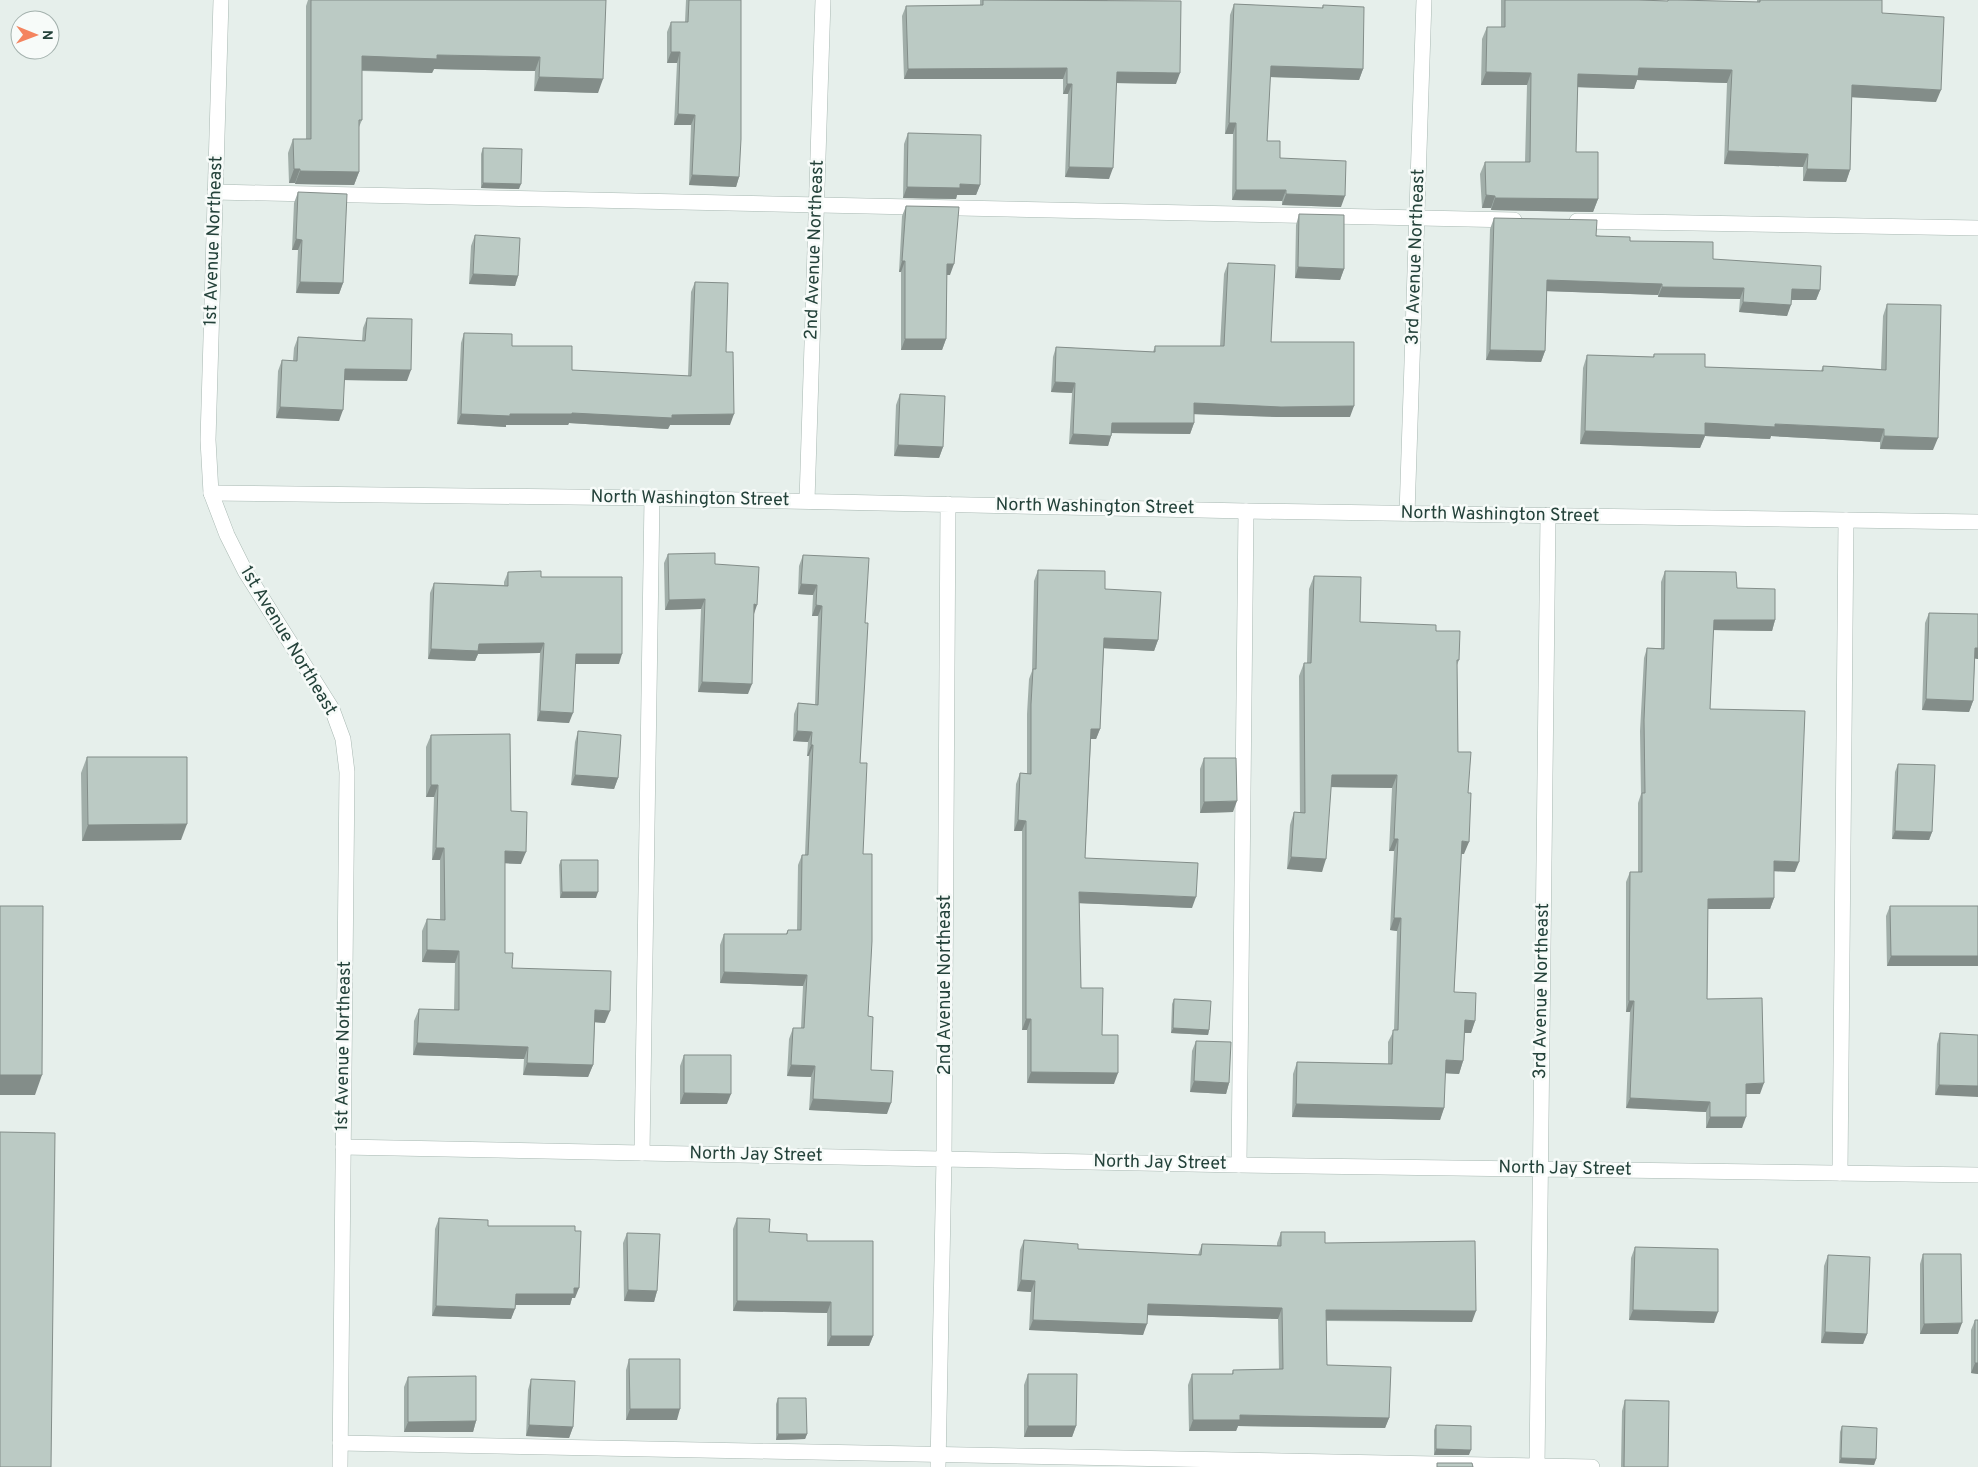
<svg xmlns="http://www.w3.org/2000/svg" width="1978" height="1467" viewBox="0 0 1978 1467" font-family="Overpass,sans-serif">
<rect width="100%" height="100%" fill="#e6efeb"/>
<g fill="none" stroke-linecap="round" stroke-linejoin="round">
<g stroke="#a8b8b2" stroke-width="16">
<path id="service" d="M215,192L1514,220
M1577,221L1978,228
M642,1153L652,498
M1239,1165L1246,511
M1840,1173L1846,520
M340,1443L1592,1467"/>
</g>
<g stroke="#a8b8b2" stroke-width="16">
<path id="minor" d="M211,493L652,498L1246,511L1978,522
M807,501L823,0
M1407,514L1424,0
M343,1147L1239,1165L1978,1175
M938,1467L944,1158L948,504
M1537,1467L1548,515"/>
</g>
<g stroke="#a8b8b2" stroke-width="16">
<path id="tertiary" d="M221,0L208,440L211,493L227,535L245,571L332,709L343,739L347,772L340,1467"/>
</g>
<use href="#service" stroke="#fff" stroke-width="15"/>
<use href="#minor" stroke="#fff" stroke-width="15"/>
<use href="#tertiary" stroke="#fff" stroke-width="15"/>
</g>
<path fill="#a1aea9" d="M308,0H606L598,93L534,91L535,71L434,69L432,73L362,71V120L359,127V172L354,185L295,184V183H289L288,153L293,139H306V6Z
M686,0H741L739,177L736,187L689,185L691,125H674L677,63H667V32L671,22H685Z
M980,0H1107L1176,84L1116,83L1109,179L1065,177L1068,94H1063V79H904L902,16L906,6L980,5Z
M1501,0H1639L1668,1L1757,2V0H1882V13L1936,102L1852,97L1850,170L1846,182L1803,181V167L1724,164L1727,83L1637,80L1634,89L1577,87L1576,152L1598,199L1593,212L1491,210V208H1482L1480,174L1485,162H1525L1527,85H1481L1482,39L1487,27H1501Z
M1234,4L1322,8L1323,5L1363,69L1359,80L1270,77L1267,141L1280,158L1341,207L1282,205V201L1232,200L1233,134H1225L1230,15Z
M908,133L980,185L976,195H957L956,199L903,198L904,144Z
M483,148L519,189L481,188V154Z
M298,192L343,283L339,294L296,293L298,250H292L294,203Z
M906,206L950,275H947L946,339L942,350H901V272H899L902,216Z
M1299,214L1344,269L1340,280L1295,278L1296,225Z
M1494,218L1630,241L1713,259L1820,290L1816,300H1791L1787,316L1739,312L1740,299L1658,297V295L1547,291L1545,351L1541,362L1486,360L1490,229Z
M475,235L518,276L515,286L469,284L471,246Z
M1228,263L1271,342L1350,417H1277L1194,414V423L1190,434L1112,433L1108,446L1069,444L1072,393L1051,392L1053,357L1056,347L1153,352L1155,346H1220L1224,274Z
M695,282L726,352L730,425H670L668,429L569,423L568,425H506V427L457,424L461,343L464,333L512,346L572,370L688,376L691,292Z
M1887,304L1933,450L1880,449V442L1771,436L1770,439L1705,436L1700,448L1580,444L1583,368L1587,355L1653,357L1654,354L1705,367L1821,371L1823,366L1881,369L1883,316Z
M367,318L407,381L344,380L339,421L276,418L278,371L282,360L293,361L294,348L298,337L362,341L363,328Z
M900,394L943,447L939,458L894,456L896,405Z
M668,554L715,564L748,694L698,692L701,609L665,610L664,563Z
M803,555L865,623L860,763L868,1016L871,1070L887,1114L809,1110L811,1077L787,1076L789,1039L793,1028H801L803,986L720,983V945L724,934H786L788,930H797L798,865L802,855H805L809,756H807L808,742L793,741L794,714L798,703L815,704L818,616H812L813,595L798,594L799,566Z
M1038,570L1105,589L1158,640L1154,651L1104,648L1100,729L1096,739H1091L1085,858L1192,908L1079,903L1081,988L1102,1035L1114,1084L1027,1083V1030H1022V831H1014L1016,784L1020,773H1027V714L1029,679L1032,671L1034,581Z
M1665,571L1737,588L1775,620L1772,631L1713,630L1710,709L1795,872L1774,871V898L1770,909H1708L1707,999L1760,1094H1746L1742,1128H1706V1112L1626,1108L1630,1012H1626V882L1630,872H1638V803L1641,794L1640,731L1644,658L1647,648H1661V582Z
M508,572L541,577L619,664H576L569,723L537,721L540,653L478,654L475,661L428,659L430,593L434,583L504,585V582Z
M1314,576L1360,622L1436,631L1459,660L1457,665L1458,752L1464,854H1461L1454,992L1475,1021L1471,1033H1465L1463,1061L1459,1074L1445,1073L1444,1108L1440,1120L1292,1117L1293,1074L1297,1062L1388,1064V1042L1394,1030L1397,931L1390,930L1394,851H1389L1392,788L1331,787L1322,872L1287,869L1290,825L1294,812H1300L1299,676L1304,663H1307L1309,589Z
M1929,613L1978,614V659L1975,658L1973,701L1969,712L1922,710L1925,623Z
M578,731L618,778L614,789L571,785L575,742Z
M431,735L511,811L521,864L505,863V953L512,968L605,1023L595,1022L593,1065L588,1077L523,1075L524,1059L413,1055L414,1021L419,1009L454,1010L455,963L422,962V931L427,919L440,920V860H432L434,797H426V747Z
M87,757L181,840L82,841L81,773Z
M1204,758L1233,812L1200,813V769Z
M1898,764L1932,832L1929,840L1892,839L1895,772Z
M561,860L596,898H560L559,865Z
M1890,906H1978V966H1887L1886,916Z
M1174,999L1209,1030L1208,1035L1171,1033L1172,1004Z
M1940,1033L1978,1035L1935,1095L1937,1044Z
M1196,1041L1229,1083L1226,1094L1190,1092L1192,1051Z
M684,1055L727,1104H680V1066Z
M439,1218L488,1226L575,1298H572L570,1305H516L511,1319L432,1316L435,1229Z
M737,1218L769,1232L873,1336L869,1346H827V1313L733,1311V1229Z
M1281,1232L1325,1243L1472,1322L1326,1321L1327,1365L1389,1418L1385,1428L1238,1426L1236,1431H1189L1188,1385L1192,1374H1232L1233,1370L1279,1369L1278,1319L1148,1315L1143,1335L1029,1330L1031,1292L1017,1291L1020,1250L1024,1240L1078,1249L1198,1255L1202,1244L1277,1246V1243Z
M627,1233L657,1291L654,1302L624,1301L623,1243Z
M1635,1247L1714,1323L1629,1320L1631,1258Z
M1923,1254L1958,1334H1920V1264Z
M1828,1255L1867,1334L1863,1344L1821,1343L1824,1266Z
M1975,1320L1978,1374L1971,1373V1330Z
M629,1359L677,1420H626V1370Z
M1028,1374L1076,1426L1072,1437H1024V1385Z
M408,1377L476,1421L473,1432H404V1387Z
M531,1379L573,1427L569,1438L526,1436L528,1390Z
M778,1398L807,1434L805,1439L776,1440V1404Z
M1625,1400L1668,1467H1621L1622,1411Z
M1436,1425L1469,1455H1434V1430Z
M1842,1426L1876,1459L1874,1465L1839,1463L1840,1432Z"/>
<path fill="#838d89" d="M671,52H680L677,63H667Z
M437,55L540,57L535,71L434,69L432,73L357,70L362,56Z
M1271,66L1363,69L1359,80L1267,77Z
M1067,68L1063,79H904L908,69Z
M1639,68L1732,70L1727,83L1637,80L1634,89L1573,87L1578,74Z
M1117,72L1180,73L1176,84L1113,83Z
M1486,72L1531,73L1527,85H1481Z
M539,77L603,79L598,93L534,91Z
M1067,84H1072L1068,94H1063Z
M1852,85L1941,90L1936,102L1848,97Z
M678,114L695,115L691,125H674Z
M1229,123H1236L1233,134H1225Z
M1728,151L1808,154L1803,167L1724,164Z
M1069,167L1113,168L1109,179L1065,177Z
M294,169H300L295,183H289Z
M1807,169L1850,170L1846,182L1803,181Z
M300,171L359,172L354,185L295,184Z
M692,175L739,177L736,187L689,185Z
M483,183L521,184L519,189L481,188Z
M960,184L980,185L976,195H957L956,199L903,198L907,187Z
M1236,190H1286L1282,201L1232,200Z
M1286,194L1345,196L1341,207L1282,205Z
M1486,195L1495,196L1491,208H1482Z
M1495,198L1598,199L1593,212L1491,210Z
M296,239L302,240L298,250H292Z
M902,261H905L901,272H899Z
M947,264H954L950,275H943Z
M1298,267L1344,269L1340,280L1295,278Z
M473,274L518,276L515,286L469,284Z
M1547,280L1662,284L1658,295L1543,291Z
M300,282L343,283L339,294L296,293Z
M1662,287L1744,288L1740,299L1658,297Z
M1792,289L1820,290L1816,300H1788Z
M1743,302L1791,305L1787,316L1739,312Z
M905,339H946L942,350H901Z
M1490,350L1545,351L1541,362L1486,360Z
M345,369L411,370L407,381L341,380Z
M1055,382L1075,383L1072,393L1051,392Z
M1194,403L1354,406L1350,417H1277L1190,414Z
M280,407L343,410L339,421L276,418Z
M572,413L672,415L734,414L730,425H670L668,429L569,423L568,425H506V427L457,424L461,414H510Z
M1112,423H1194L1190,434L1108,433Z
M1705,423L1775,424L1884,429L1880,442L1771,436L1770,439L1705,436L1700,448L1580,444L1585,431Z
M1073,434L1111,436L1108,446L1069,444Z
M1884,436L1938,438L1933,450L1880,449Z
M898,445L943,447L939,458L894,456Z
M801,584L817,585L813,595L798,594Z
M705,599L701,609L665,610L669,600Z
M754,604L757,605L754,614Z
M816,605L822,606L818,616H812Z
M1714,620H1775L1772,631L1710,630Z
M1104,638L1158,640L1154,651L1100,648Z
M544,643L540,653L478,654L475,661L428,659L431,649L479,644Z
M1975,648H1978V659L1971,658Z
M576,654H622L619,664H573Z
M702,682L752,684L748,694L698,692Z
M1926,699L1973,701L1969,712L1922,710Z
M540,711L573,713L569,723L537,721Z
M1091,729H1100L1096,739H1087Z
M797,731L812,732L808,742L793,741Z
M811,745H813L809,756H807Z
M575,775L618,778L614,789L571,785Z
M1332,775H1397L1392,788L1328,787Z
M431,785H438L434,797H426Z
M1237,801L1233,812L1200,813L1204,802Z
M1018,820L1026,821L1022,831H1014Z
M187,824L181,840L82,841L88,825Z
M1895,831L1932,832L1929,840L1892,839Z
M1394,839H1398L1394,851H1389Z
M1462,841L1469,842L1464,854H1457Z
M436,848H444L440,860H432Z
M505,851L526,852L521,864L500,863Z
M1291,857L1326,859L1322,872L1287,869Z
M1774,861L1799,862L1795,872L1770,871Z
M562,892H598L596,898H560Z
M1079,892L1196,897L1192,908L1075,903Z
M1774,898L1770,909H1705L1708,899Z
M1394,918H1401L1397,931L1390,930Z
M427,950L459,951L455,963L422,962Z
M1891,956H1978V966H1887Z
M724,972L807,975L803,986L720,983Z
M1629,1001H1634L1630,1012H1626Z
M595,1010L610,1011L605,1023L591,1022Z
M1026,1019H1031L1027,1030H1022Z
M1465,1020L1475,1021L1471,1033H1461Z
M1173,1028L1209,1030L1208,1035L1171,1033Z
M417,1043L528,1047L524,1059L413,1055Z
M1446,1060L1463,1061L1459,1074L1441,1073Z
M527,1063L593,1065L588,1077L523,1075Z
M791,1065L815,1066L811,1077L787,1076Z
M1031,1072L1118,1073L1114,1084L1027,1083Z
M0,1075H42L35,1095H0Z
M1194,1081L1229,1083L1226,1094L1190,1092Z
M1764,1083L1760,1094H1742L1746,1084Z
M1939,1085L1978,1086V1097L1935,1095Z
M684,1093L731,1094L727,1104H680Z
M1630,1098L1710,1102L1706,1112L1626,1108Z
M813,1099L891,1103L887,1114L809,1110Z
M1296,1104L1444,1108L1440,1120L1292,1117Z
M1710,1117H1746L1742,1128H1706Z
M1021,1280L1035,1281L1031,1292L1017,1291Z
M574,1288H579L575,1298H572L570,1305H512L516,1294Z
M628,1290L657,1291L654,1302L624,1301Z
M737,1301L831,1302L827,1313L733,1311Z
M1148,1304L1282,1308L1278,1319L1144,1315Z
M436,1306L515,1309L511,1319L432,1316Z
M1326,1310L1476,1311L1472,1322L1322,1320Z
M1633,1310L1718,1312L1714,1323L1629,1320Z
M1033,1320L1147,1324L1143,1335L1029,1330Z
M1962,1323L1958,1334H1920L1924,1324Z
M1825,1332L1867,1334L1863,1344L1821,1343Z
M831,1336H873L869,1346H827Z
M1975,1363H1978V1374L1971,1373Z
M630,1409H680L677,1420H626Z
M1240,1415L1389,1418L1385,1428L1238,1426L1236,1431H1189L1193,1420Z
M476,1421L473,1432H404L408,1422Z
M529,1425L573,1427L569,1438L526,1436Z
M1028,1426H1076L1072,1437H1024Z
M778,1434H807L805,1439L776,1440Z
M1436,1449L1471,1450L1469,1455H1434Z
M1841,1458L1876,1459L1874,1465L1839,1463Z"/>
<path fill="#bbcac4" stroke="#838d89" d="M311,0H606L603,79L539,77L540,57L437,55V59L362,56V120H359V172L300,171V169H294L293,139H311Z
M689,0H741V139L739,177L692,175L695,115L678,114L680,52H671V22H688Z
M983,0L1181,1L1180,73L1117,72L1113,168L1069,167L1072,84H1067V68L908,69L906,6L983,5Z
M1505,0H1639L1668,1V0H1678L1760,2V0H1882V13L1944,17L1941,90L1852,85L1850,170L1807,169L1808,154L1728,151L1732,70L1639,68L1638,76L1578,74L1576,152H1598V199L1495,198V196L1486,195L1485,162H1530L1531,73L1486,72L1487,27H1505Z
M1234,4L1323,8V5L1364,7L1363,69L1271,66L1267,141H1280V158L1346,161L1345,196L1286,194V190H1236V123H1229Z
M908,133L981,135L980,185L960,184V188L907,187Z
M483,148L522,149L521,184L483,183Z
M298,192L347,194L343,283L300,282L302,240L296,239Z
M906,206L959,207L954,264H947L946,339H905V261H902Z
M1299,214L1344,215V269L1298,267Z
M1494,218L1597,220L1596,236L1630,237V241L1713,242V259L1821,266L1820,290L1792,289L1791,305L1743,302L1744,288L1662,287V284L1547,280L1545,351L1490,350Z
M475,235L520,238L518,276L473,274Z
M1228,263L1275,265L1271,342H1354V406L1281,407L1194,403V423H1112L1111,436L1073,434L1075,383L1055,382L1056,347L1155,352V346H1224Z
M695,282L728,283L726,352H733L734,414L672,415V418L572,413V414H510V416L461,414L464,333L512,334V346H572V370L691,376Z
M1887,304L1941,305L1938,438L1884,436V429L1775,424V427L1705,423V435L1585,431L1587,355L1654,357V354H1705V367L1823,371V366L1886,370Z
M367,318L412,319L411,370L345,369L343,410L280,407L282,360L297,361L298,337L365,341Z
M900,394L945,396L943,447L898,445Z
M715,553V564L759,567L757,605L754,604L752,684L702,682L705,599L669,600L668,554Z
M803,555L869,558L865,623H868L865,678L860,763H867L863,854H872V941L868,1016L873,1017L871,1070L893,1071L891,1103L813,1099L815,1066L791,1065L793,1028H804L807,975L724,972V934H787L788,930H801L802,855H808L813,745H811L812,732L797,731L798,703L818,705L822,606L816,605L817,585L801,584Z
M1038,570L1105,571V589L1161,592L1158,640L1104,638L1100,729H1091L1085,858L1198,863L1196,897L1079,892L1081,988H1103L1102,1035H1118V1073L1031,1072V1019H1026V821L1018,820L1020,773L1031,774V704L1033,669H1036Z
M541,571V577H622V654H576L573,713L540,711L544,643L479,644L478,651L431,649L434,583L508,586V572Z
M1665,571L1736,572L1737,588L1775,589V620H1714L1710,709L1805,711L1799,862L1774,861V898L1708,899L1707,999L1762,998L1764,1083L1746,1084V1117H1710V1102L1630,1098L1634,1001H1629L1630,872H1642V793H1645L1644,720L1647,648L1664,649Z
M1314,576L1361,577L1360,622L1436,625V631H1460L1459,660H1457L1458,752H1471L1468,793H1471L1469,842L1462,841L1454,992L1476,993L1475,1021L1465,1020L1463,1061L1446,1060L1444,1108L1296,1104L1297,1062L1392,1064L1393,1030H1398L1401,918H1394L1398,839H1394L1397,775H1332L1326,859L1291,857L1294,812L1305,813L1304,663H1311Z
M1929,613L1978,614V648H1975L1973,701L1926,699Z
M578,731L621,735L618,778L575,775Z
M510,734L511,811L527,812L526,852L505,851V953H513L512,968L611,971L610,1011L595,1010L593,1065L527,1063L528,1047L417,1043L419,1009L459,1010V951L427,950V919L445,920L444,848H436L438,785H431V735Z
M87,757H187V824L88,825Z
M1204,758H1236L1237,801L1204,802Z
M1898,764L1935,765L1932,832L1895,831Z
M561,860H598V892H562Z
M0,906H43L42,1075H0Z
M1890,906H1978V956H1891Z
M1174,999L1211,1001L1209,1030L1173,1028Z
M1940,1033L1978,1035V1086L1939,1085Z
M1196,1041L1231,1042L1229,1083L1194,1081Z
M684,1055H731V1094L684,1093Z
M0,1132L55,1133L51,1467H0Z
M439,1218L488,1220V1226H575V1231H581L579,1288H574V1294H516L515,1309L436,1306Z
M737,1218L770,1219L769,1232L807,1234V1241H873V1336H831V1302L737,1301Z
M1281,1232H1325V1243L1475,1241L1476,1311L1326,1310L1327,1365L1391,1367L1389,1418L1240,1415V1420H1193L1192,1374H1233V1370L1283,1369L1282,1308L1148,1304L1147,1324L1033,1320L1035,1281L1021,1280L1024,1240L1078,1244V1249L1201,1255L1202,1244L1281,1246Z
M627,1233L660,1234L657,1291L628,1290Z
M1635,1247L1718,1249V1312L1633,1310Z
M1923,1254H1961L1962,1323L1924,1324Z
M1828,1255L1870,1257L1867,1334L1825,1332Z
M1975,1320H1978V1363H1975Z
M629,1359H680V1409H630Z
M1028,1374H1077L1076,1426H1028Z
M476,1376V1421L408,1422V1377Z
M531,1379L575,1381L573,1427L529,1425Z
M778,1398H806L807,1434H778Z
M1625,1400L1669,1401L1668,1467H1624Z
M1436,1425L1471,1426V1450L1436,1449Z
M1842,1426L1877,1428L1876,1459L1841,1458Z
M1437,1463H1472L1473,1467H1437Z"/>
<g text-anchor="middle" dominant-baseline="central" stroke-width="5" stroke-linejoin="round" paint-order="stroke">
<g font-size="18" fill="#24423a" stroke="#f7fbf9">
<text transform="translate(214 241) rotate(-88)">1st Avenue Northeast</text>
<text transform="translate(815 250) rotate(-88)">2nd Avenue Northeast</text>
<text transform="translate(1416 257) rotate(-88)">3rd Avenue Northeast</text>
<text transform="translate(690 499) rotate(1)">North Washington Street</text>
<text transform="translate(1095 507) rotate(1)">North Washington Street</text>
<text transform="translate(1500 515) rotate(1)">North Washington Street</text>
<text transform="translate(288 641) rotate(59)">1st Avenue Northeast</text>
<text transform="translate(945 985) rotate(-90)">2nd Avenue Northeast</text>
<text transform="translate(1542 991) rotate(-89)">3rd Avenue Northeast</text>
<text transform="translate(344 1046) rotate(-89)">1st Avenue Northeast</text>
<text transform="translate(756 1155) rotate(1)">North Jay Street</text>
<text transform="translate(1160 1163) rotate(1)">North Jay Street</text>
<text transform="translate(1565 1169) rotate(1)">North Jay Street</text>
</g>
</g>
<g transform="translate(35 35) rotate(91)"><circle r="24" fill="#f7fbf9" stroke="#a3b1ad"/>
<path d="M0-4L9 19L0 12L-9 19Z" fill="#f4845f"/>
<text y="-8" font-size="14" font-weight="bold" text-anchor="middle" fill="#24423a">N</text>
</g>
</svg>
